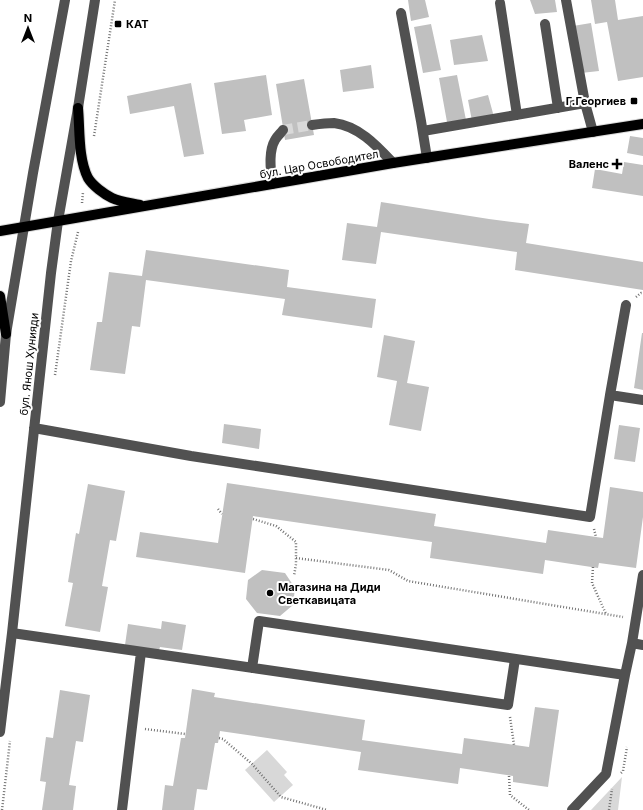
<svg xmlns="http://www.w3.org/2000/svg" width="643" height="810" viewBox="0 0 643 810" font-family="Inter,sans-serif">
<rect width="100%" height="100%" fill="#fff"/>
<path fill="#d8d8d8" d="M267,750L287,772L284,775L293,785L274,802L245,770Z
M622,777L618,810H591Z"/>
<path fill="#c0c0c0" d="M408,0H425L429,17L411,21Z
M530,0H555L557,12L535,14Z
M591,0H615L618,20L643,16V77L618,81L607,22L595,24Z
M591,23L599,71L581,73L573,26Z
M431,24L441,70L423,73L414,27Z
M482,35L488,61L454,65L450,40Z
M371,65L374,88L343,92L340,70Z
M266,75L272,115L244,120L246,131L222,134L214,83Z
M457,75L466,120L447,122L439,78Z
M304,79L314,135L285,140L276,84Z
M191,83L204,154L184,157L174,106L130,114L127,96Z
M488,95L494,117L472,121L468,100Z
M630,136L643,138V156L627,153Z
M624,162L643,165V196L592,188L595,169L622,174Z
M381,202L489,219L529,224L526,243L643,262V290L515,270L517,252L381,232L376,264L342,260L347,223L377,227Z
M146,250L289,270L287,287L376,299L372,328L282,315L285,299L146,280L140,327L132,326L125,374L90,370L97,322H102L109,272L142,276Z
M642,333H643V390L634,388Z
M384,335L415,341L407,383L429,387L421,431L389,425L397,381L377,377Z
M224,424L261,429L259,449L222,443Z
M619,425L640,428L635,462L614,459Z
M227,483L436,514L434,526L546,543L548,530L603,538L610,487L643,492V517L636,568L599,563L598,568L545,560L543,574L430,558L432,542L253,516L245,573L136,557L140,532L218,543Z
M88,484L125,491L116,541L110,540L102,586L108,587L100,632L65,626L73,583L68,582L76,533L79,534Z
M262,570L285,573L295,588L293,605L280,616L257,613L246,599L248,580Z
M162,621L186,625L182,650L160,647L159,650L125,645L128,624L161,629Z
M192,689L215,693L214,697L365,720L362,740L462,754L464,738L529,747L535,707L559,710L548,787L513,782V776L460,768L458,784L358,770L361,752L220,731L218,743H215L207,790L197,789L194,810H162L165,785L173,786L181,738H185Z
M60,690L90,695L83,742L76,741L69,785L76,786L73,810H42L46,782L40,781L46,737L53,738Z"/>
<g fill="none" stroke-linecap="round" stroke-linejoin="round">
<path stroke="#d9d9d9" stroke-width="10" stroke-dasharray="10 5" stroke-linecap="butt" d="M283,130L312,125"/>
<g stroke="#dbdbdb" stroke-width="12">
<path id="major" d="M78,108C80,130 78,158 88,178C93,186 104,194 112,198C120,202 131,203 140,205
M0,231L393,163L643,124
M0,296L6,334"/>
</g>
<path stroke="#737373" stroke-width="2.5" stroke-dasharray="1 2" stroke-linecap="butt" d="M94,136L115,0
M82,203L83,192
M636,297L641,293H643
M55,375L71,261L78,232
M218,509L222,514
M253,519L276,526L296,542V564L294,576
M594,529L596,537
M296,558L389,570L408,581L623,617
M593,567L592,583L606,614
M510,717L514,745
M145,729L185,734
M219,738L223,739L252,764L281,797L327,810
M621,773L623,771L627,747
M509,776L510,795L529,810
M2,810L10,741
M609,810L612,789"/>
<path stroke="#515151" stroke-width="10" d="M566,0L585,103L593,132
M500,3L517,115
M401,13L421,121L427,158
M545,24L558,108
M312,125C319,124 327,123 334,123C359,126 377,146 393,163
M423,131L585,103
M272,184C271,171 268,152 275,140C277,136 281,133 283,130
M610,395L626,305
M0,402L6,334L33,173L65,0
M34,428L191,456L590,517L610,395L643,400
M12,633L508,705L515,659
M632,643L643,575
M252,668L259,621L625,675L632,643L643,645
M0,732L12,633L51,273L58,221L78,108L95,0
M122,810L141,652
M572,810L606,774L625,675"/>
<use href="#major" stroke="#000" stroke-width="10"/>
</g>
<g fill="#000" stroke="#fff" stroke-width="1.5">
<rect x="114" y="20" width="8" height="8" rx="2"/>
<rect x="630" y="97" width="8" height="8" rx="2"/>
<path d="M615 158h4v4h4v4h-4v4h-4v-4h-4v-4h4z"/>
<circle cx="270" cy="593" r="4"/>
</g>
<g text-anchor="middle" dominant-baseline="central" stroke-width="4" stroke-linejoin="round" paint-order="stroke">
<g font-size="11" font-weight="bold" fill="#000" stroke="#fff" text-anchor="start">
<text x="126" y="24">КАТ</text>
<text x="626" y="101" text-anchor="end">Г.Георгиев</text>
<text x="609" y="164" text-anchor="end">Валенс</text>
<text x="278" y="587">Магазина на Диди<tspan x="278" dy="13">Светкавицата</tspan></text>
</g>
<g font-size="11" fill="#000" stroke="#fff">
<text transform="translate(319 164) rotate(-10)">бул. Цар Освободител</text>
<text transform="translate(29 364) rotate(-84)">бул. Янош Хунияди</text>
</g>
</g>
<g transform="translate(28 28)" stroke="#ffffff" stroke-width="3" paint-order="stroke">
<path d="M0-3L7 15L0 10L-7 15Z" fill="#000000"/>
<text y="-6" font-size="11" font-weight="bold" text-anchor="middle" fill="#000000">N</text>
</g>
</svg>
